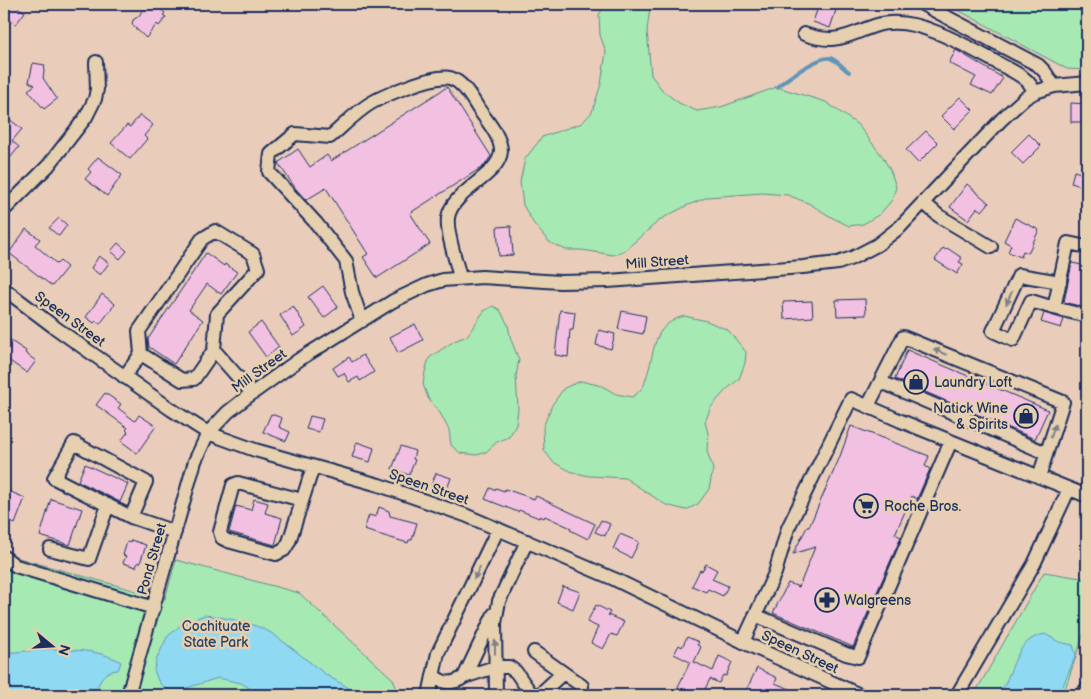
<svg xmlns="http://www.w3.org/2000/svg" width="1091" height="699" viewBox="0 0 1091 699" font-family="'Balsamiq Sans',sans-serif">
<rect width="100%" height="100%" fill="#e9cdba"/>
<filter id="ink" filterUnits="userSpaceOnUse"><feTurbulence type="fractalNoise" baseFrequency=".02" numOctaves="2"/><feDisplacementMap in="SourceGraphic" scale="10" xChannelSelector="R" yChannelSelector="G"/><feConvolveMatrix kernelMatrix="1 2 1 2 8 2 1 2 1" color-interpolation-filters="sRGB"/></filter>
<g filter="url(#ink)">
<path fill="#a6e9b3" stroke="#608c88" d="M605,4H652L650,8L647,30L651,75L663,91L679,103L697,111L721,107L777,87L826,102L858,125L883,157L891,172L896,187L892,200L880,214L863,224L849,226L831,217L810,204L788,195L762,193L708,197L686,206L661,219L625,250L613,255L582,250H566L549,242L534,224L523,205L520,182L525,159L542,137L582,123L592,112L601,84L606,52L600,35L599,15Z
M947,4H1087V70L1067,69Z
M493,306L500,310L508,325L511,340L519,360L516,376L518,409L516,425L509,437L497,442L486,452L477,455L460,453L451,445L449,430L440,413L428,398L423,384L425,372L429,358L454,341L467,336L484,311Z
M684,316L707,321L728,330L746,352L745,363L739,379L726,390L711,407L705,422L708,433L707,451L713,469L709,489L698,504L686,510L666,505L625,478L589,476L572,472L553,462L544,450L543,427L552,405L564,388L581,381L602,386L616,394L632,397C635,395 639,392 641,389C644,387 645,382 646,378C656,352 650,326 684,316Z
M4,554L165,599L176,560L299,593L393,679L399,695H4Z
M1044,572L1087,579V624L1063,695H974Z"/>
<path fill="#90d9f2" stroke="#6195b7" d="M204,615C224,617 256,623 273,634C291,647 308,661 325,674C335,681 349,686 357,695H261L241,683L218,678L180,690L166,689L159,683L154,670L157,658L167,637L181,625Z
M1045,634L1059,642L1073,645L1076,655L1059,695H998C1015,674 1012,640 1045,634Z
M48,649C72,650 99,649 121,662L118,670C101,671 102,680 94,693C79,699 63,691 47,692C44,693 42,694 40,695C29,698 14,695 4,695V653Z"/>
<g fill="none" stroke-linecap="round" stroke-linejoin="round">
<path stroke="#6195b7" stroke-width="4" d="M777,87C786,79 819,56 830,58C837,60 843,68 849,72"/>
</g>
<path fill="#f2c0e1" stroke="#1b2f5e" d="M4,4H12L25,12L16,24L4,16Z
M154,4L165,13L163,15L166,17L159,26L157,24L146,38L132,25L133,20L139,16L143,9L150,8Z
M819,4H838L830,28L813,22Z
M956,50L1003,78L992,95L971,85L976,77L949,63Z
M33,63L45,65L43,78L57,99L44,109L28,90L35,85L29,82Z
M447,87L491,156L484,166L410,213L430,244L377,278L363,257L368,254L326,188L306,200L296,189L278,163L298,149L310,167L327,155L331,161Z
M960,97L973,110L954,129L941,116Z
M1071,103L1087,104V122H1071Z
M140,115L153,125L144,136L147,139L130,159L111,143L127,125L130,127Z
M9,119L22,129L12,141L19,147L10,158L4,153V125Z
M926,131L938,143L918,163L906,150Z
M1029,134L1041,146L1023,164L1011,152Z
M98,157L122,175L107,196L85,179L91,172L88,169Z
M1074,171L1084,174L1081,186L1071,183Z
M967,184L989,203L982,211L977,208L968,220L950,207Z
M59,218L67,225L59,236L49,228Z
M1015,218L1039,230L1028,253L1023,251L1021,257L1008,252L1011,245L1004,241Z
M511,226L513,255L499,256L497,227Z
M26,229L40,239L35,245L57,264L60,261L67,267L52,286L9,253Z
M118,243L127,251L120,259L111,251Z
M943,248L946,250L947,248L962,258L959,262L963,264L957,274L935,260Z
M206,253L224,266L225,264L237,272L221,294L207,284L189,310L203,320L174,364L149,347L148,339Z
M99,256L109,263L100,275L91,268Z
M1072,263L1087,266V308L1064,302Z
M323,286L338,307L324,318L308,297Z
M102,294L115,304L100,324L96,321L94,323L86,317Z
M865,299L866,315L837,316L836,300Z
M812,301L813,317L784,319L783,302Z
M293,306L306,327L293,336L280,315Z
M560,310L575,312L573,330H570L568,357L555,355Z
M622,311L646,316L643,334L618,329Z
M1044,313L1064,319L1061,328L1041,322Z
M261,322L279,347L266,357L248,332Z
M415,324L423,340L398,353L390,337Z
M599,330L615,334L611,349L596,345Z
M8,339L26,351L25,353L36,361L27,373L4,357V345Z
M907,350L1048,410L1035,439L895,379Z
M363,355L374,372L360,381L358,377L349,382L344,373L338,376L333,368L349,357L352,362Z
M105,393L121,404L118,408L135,421L139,415L156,426L137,453L121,441L128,432L126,430L128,428L96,405Z
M271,414L282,418L279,427L290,432L286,441L263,432Z
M310,416L323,419L319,432L306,429Z
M851,426L929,456L925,466L930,469L917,499L912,496L895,534L901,537L853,647L773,613L788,583L799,587L815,547L793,554L807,527H809L839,459Z
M357,442L374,448L370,462L352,457Z
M401,446L415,451L413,459L415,460L409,475L392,469Z
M85,464L128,484L120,502L78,481Z
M436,473L451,478L446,492L431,486Z
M490,488L495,490L496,488L504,491L505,489L534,499L536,496L595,524L588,539L570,530L571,528L545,516L544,518L540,516L539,518L519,510L518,512L485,499Z
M4,489L25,498L15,524L4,519Z
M51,499L82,509L70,545L40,536Z
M254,499L268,503L265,513L282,518L275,545L229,532L236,506L251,510Z
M379,507L389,511L390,516L417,523L412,540H409L408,543L364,530L369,515L376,517Z
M601,520L610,524L605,536L595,532Z
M620,534L639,542L631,558L613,549Z
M131,540L146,545L140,563L138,562L136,567L123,563L126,556L123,555L127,542L130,543Z
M706,564L717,570L712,579L728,586L723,596L708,589L706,592L692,586L700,570L702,571Z
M563,586L580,592L573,609L557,602Z
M596,605L610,612L608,615L624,622L617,636L611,634L603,649L591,643L598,627L587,622Z
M687,637L699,642L697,645L701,647L694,662L713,671L719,656L732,662L726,676L723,675L719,683L710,679L702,695L690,691L688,695H684L676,691L690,662L674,654L679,645L682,647Z
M757,668L777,678L775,683L805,695H744Z"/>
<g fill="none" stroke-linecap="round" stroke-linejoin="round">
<g stroke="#1b2f5e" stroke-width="16">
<path id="minor" d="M922,4L1038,65L1045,72L1054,86
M804,34C828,42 840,40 863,30C871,27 880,23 889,23C923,20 966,46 996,62C1006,68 1017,72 1026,80C1030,83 1032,88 1035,92
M924,203L939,216L991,247
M4,210L48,166L86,117L95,99L97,89L96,62
M1087,247L1068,243L1054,308L1087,316
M4,289L53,326L172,410L208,433L255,450L379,485L465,515L614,579L758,649L860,695
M1054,308L1031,301L1013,340L993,331L1019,275L1060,282
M362,321L352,292L346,261L316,223L269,172L271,154L295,134L330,137C343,126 356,112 371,103C385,95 434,74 450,78C463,82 471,97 478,108C486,120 501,136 501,151C500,176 451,191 448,218C446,233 457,263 460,278
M141,354L182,380L194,379L214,350
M124,377L141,354L139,331L202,239L215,231L253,254L258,269L217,314L214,350L252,393
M881,382L1046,453
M868,406L903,337L1063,402L1039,477
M302,500L238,483L233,485L220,532L222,538L228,541L276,554L284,550L289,542L313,467
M131,517L54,478L74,443L146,482L131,517L175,532
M50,549L89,559L108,505
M4,557L16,566L154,608
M755,615L846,654L858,657L951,441
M743,642L775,573L788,528L851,399L901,421L1087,496
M534,652L582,686
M433,675C443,684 452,685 464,677L494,614
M464,677L495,667H509L516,672L532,695
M128,695L195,461L208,433L228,412L247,397L300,359L393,301L427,285L443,280L482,277L560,282L608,281L803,267L838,263L852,258L877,245L900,227L1002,119L1025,98L1035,92L1054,86L1087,83
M429,695L438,653L498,529
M496,695L495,623L499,601L527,541
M539,695L563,673
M957,695L1034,564L1069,489"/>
</g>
<g stroke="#1b2f5e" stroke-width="20">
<path id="major" d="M1086,695L1087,691"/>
</g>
<use href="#minor" stroke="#e7d0b0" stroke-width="12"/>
<use href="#major" stroke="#fadf96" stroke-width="16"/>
</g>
<defs><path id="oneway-solid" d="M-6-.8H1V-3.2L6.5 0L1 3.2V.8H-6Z" transform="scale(1.25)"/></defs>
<g fill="#818087">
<use href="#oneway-solid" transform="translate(1009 298) rotate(114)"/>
<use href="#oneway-solid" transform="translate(940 352) rotate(-158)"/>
<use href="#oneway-solid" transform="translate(1053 431) rotate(-72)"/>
<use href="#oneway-solid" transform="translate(477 573) rotate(116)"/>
<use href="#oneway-solid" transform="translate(495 647) rotate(-90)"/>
</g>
</g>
<defs>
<g id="shop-ring" transform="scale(1.25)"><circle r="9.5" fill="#e7d0b0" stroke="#1b2f5e" stroke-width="1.5"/><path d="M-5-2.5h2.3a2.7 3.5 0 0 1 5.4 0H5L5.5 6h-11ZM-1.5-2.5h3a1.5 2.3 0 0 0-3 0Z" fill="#1b2f5e"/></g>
<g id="supermarket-ring" transform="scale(1.25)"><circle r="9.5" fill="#e7d0b0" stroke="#1b2f5e" stroke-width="1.5"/><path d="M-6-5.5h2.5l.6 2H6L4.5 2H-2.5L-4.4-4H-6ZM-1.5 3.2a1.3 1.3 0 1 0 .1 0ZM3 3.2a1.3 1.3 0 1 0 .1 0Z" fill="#1b2f5e"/></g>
<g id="pharmacy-ring" transform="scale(1.25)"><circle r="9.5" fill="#e7d0b0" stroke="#1b2f5e" stroke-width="1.5"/><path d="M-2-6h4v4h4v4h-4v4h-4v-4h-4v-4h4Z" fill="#1b2f5e"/></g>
</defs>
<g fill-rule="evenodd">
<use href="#shop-ring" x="916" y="382"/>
<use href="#shop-ring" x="1026" y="416"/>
<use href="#supermarket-ring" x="866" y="506"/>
<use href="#pharmacy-ring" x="827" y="600"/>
</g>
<g text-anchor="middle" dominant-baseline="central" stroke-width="5" stroke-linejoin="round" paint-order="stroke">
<g font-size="14" fill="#1b2f5e" stroke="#e7d0b0">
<text transform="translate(657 262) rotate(-4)">Mill Street</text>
<text transform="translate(70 319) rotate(36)">Speen Street</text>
<text transform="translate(259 371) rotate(-36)">Mill Street</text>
<text transform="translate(429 487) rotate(19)">Speen Street</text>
<text transform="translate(152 559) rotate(-74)">Pond Street</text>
<text transform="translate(800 652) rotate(25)">Speen Street</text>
</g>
<g font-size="14" fill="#1b2f5e" stroke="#e7d0b0" text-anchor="start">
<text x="934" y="382">Laundry Loft</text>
<text x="1008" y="408" text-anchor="end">Natick Wine<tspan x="1008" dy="16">&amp; Spirits</tspan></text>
<text x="884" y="506">Roche Bros.</text>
<text x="844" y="600">Walgreens</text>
</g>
<g font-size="14" fill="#294266" stroke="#e7d0b0">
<text x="216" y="626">Cochituate<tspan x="216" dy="16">State Park</tspan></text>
</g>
</g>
<rect width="1091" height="699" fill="none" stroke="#e7d0b0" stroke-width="20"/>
<rect x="10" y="10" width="1071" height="679" fill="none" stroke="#1b2f5e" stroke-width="2" filter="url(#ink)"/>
<g transform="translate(52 646) rotate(108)" stroke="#e7d0b0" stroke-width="4" paint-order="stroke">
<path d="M0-4L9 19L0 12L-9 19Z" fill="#1b2f5e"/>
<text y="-8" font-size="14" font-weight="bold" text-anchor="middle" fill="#1b2f5e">N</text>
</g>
</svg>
